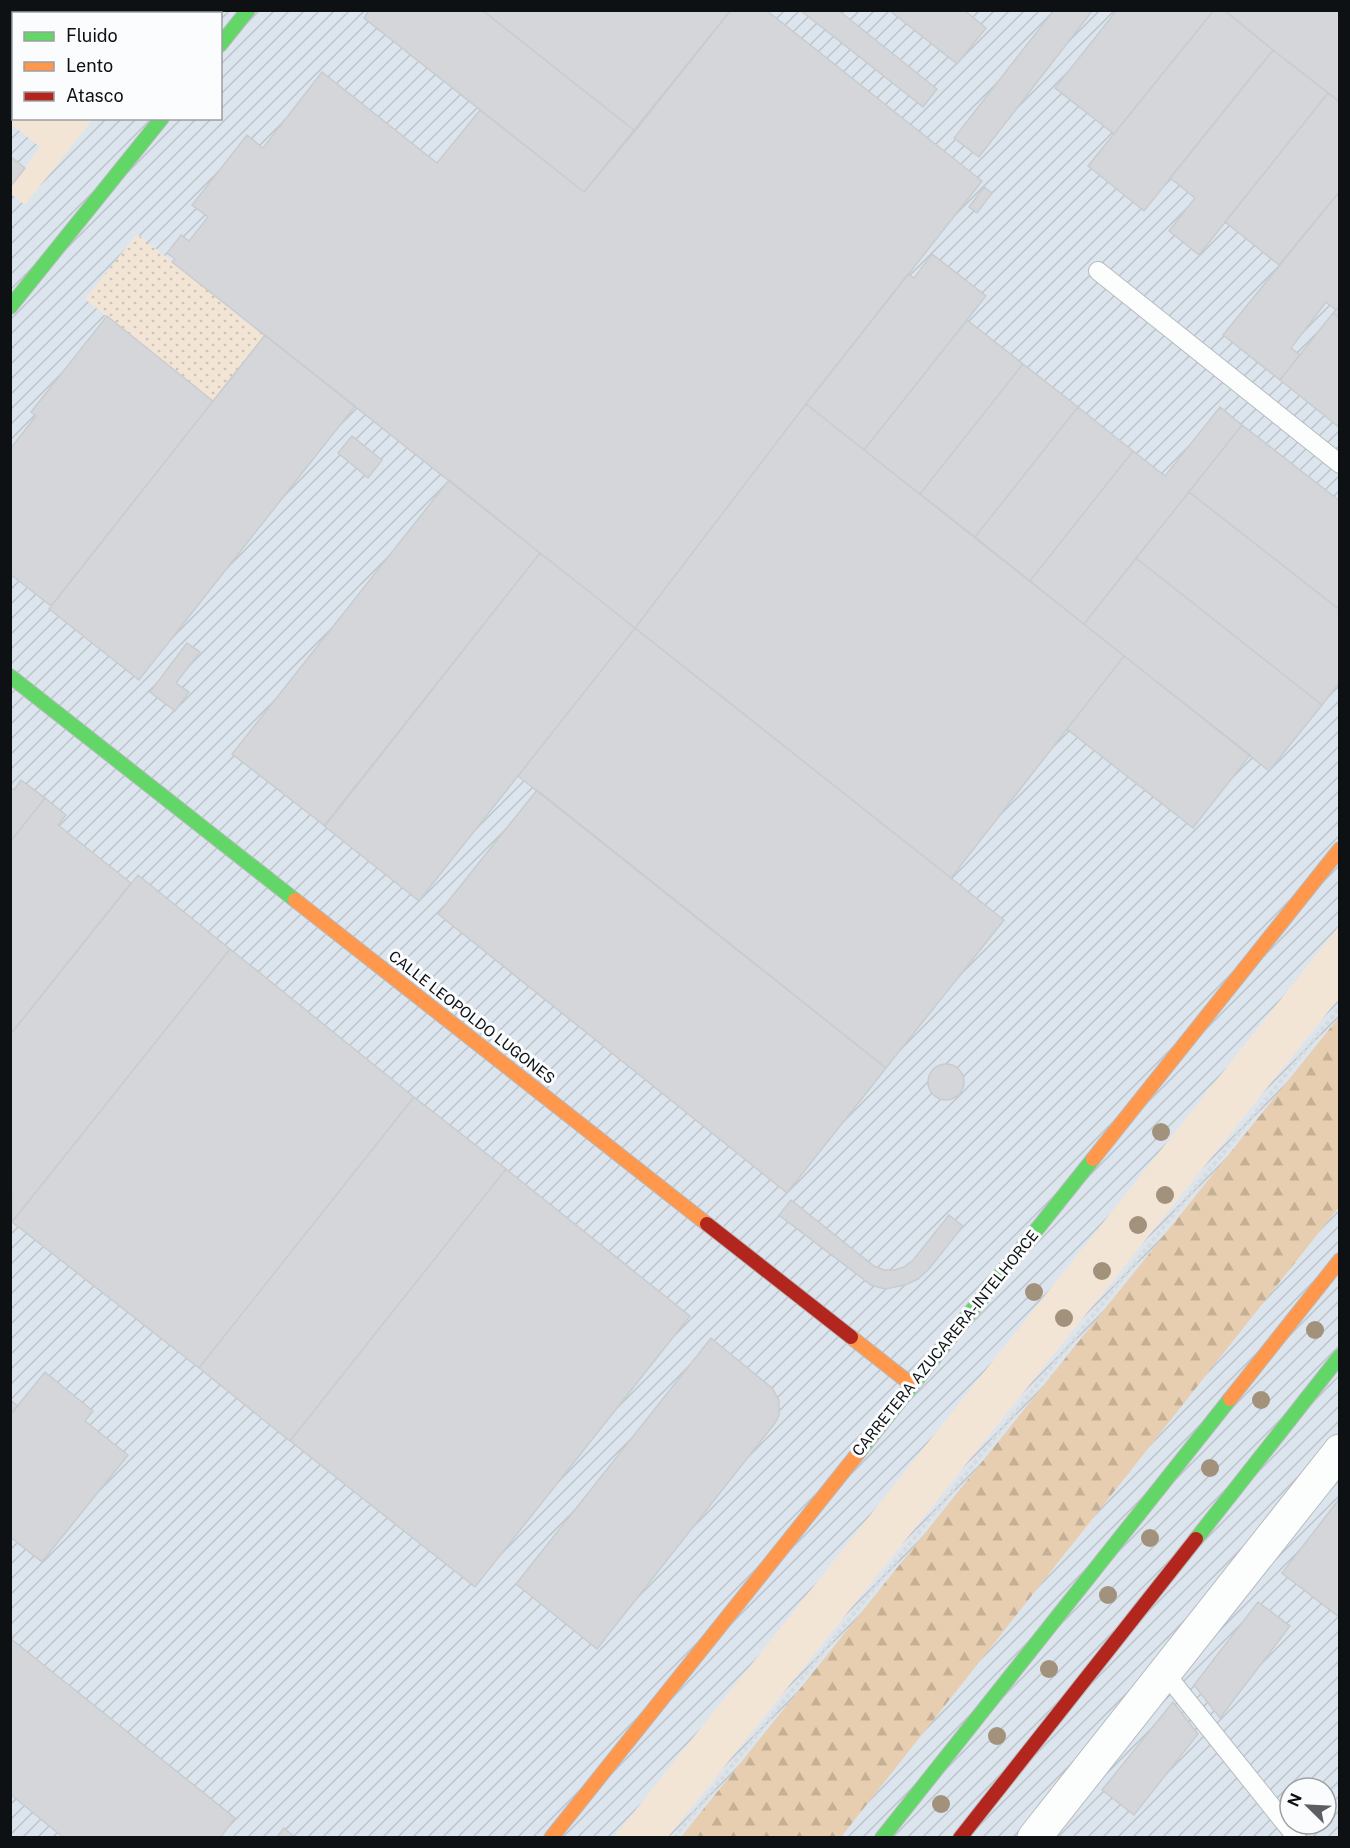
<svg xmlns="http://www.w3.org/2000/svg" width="1350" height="1848" viewBox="0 0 1350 1848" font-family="'Public Sans',sans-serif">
<defs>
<pattern id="industrial-furrows" width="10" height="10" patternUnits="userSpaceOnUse" patternTransform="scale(1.5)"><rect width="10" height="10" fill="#dce5ee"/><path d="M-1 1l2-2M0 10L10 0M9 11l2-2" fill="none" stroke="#bcc3cb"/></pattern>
<pattern id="grass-dots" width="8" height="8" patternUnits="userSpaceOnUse" patternTransform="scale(1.5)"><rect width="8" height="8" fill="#f3e5d5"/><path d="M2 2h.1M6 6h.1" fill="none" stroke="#cfc3b6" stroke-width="1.8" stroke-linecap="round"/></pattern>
<pattern id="forest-firs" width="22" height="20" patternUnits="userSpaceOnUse" patternTransform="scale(1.5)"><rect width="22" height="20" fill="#e7ceb0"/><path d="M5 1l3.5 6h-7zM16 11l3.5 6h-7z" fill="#c5b096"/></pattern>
</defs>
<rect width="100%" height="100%" fill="#ecf0f4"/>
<path fill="url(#industrial-furrows)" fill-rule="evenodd" d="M11,11H1339V1837L11,1838ZM14,14H220V118H14ZM1290,1788H1326V1824H1290Z"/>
<path fill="url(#grass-dots)" d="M137,234L265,335L213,401L85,299Z"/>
<path fill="url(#forest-firs)" d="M1339,1017V1207L841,1837H681Z"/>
<path fill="#f3e5d5" d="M25,11V10L178,11L176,14L23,13Z
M13,25L14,118L93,119L25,205L11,194V187L40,147L11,124L10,29Z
M1339,926V998L668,1837H614Z"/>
<path fill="#d4d6d9" stroke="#c9cccf" stroke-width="1.5" d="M369,10H482L635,131L584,192L364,18Z
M482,10H731L635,131Z
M731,10H766L982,181L806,404L635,628L172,262L175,259L167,253L181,235L189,241L208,217L192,205L247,135L263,148L322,72L437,163L480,110L584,192Z
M800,10H838L937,89L923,107Z
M889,10H964L986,28L957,64Z
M1054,10H1093L979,157L954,138Z
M1117,10H1214L1114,134L1055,88Z
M1214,10H1224L1273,50L1144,211L1088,166Z
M1224,10H1340V102L1273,50Z
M1273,50L1328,93L1199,255L1169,231L1195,198L1170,178Z
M1328,93L1340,102V191L1279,265L1225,222Z
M10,156L25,168L10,187Z
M984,187L992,193L977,213L969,207Z
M1340,191V305L1336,310L1326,302L1291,348L1300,355L1280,380L1223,335Z
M932,254L986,296L864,450L806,404L908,274L914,278Z
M1340,305V318L1333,313Z
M1333,313L1340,318V428L1280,380Z
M107,316L213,401L51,606L10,574V449L36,416L31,412Z
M967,320L1023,364L920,494L864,450Z
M265,335L355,406L139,680L49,609Z
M1023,364L1078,407L975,537L920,494Z
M806,404L1124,656L951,878L635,628Z
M1078,407L1133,451L1030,581L975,537Z
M1220,407L1242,425L1084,624L1030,581L1133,451L1165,476Z
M1242,425L1340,501V610L1189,492Z
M352,436L382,460L368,478L338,453Z
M449,480L540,553L325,826L232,754Z
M1189,492L1340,610V682L1322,705L1136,558Z
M540,553L635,628L419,901L324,826Z
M1136,558L1322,705L1269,771L1084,624Z
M635,628L1004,920L886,1068L518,776Z
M187,643L200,652L176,683L189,692L175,711L150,692Z
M1124,656L1250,755L1193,828L1067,729Z
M21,780L45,798L10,842V787L14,790Z
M537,790L886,1068L787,1193L438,914Z
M45,798L66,815L58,825L131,883L10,1035V842Z
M138,875L230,949L12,1222L10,1035Z
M230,949L414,1097L199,1368L12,1222Z
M928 1082a18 18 0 1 1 36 0a18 18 0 1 1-36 0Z
M414,1097L506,1169L290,1441L199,1368Z
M506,1169L690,1316L475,1587L290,1441Z
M791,1200L874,1266L884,1270H894L904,1267L913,1260L949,1215L963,1226L929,1269L918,1279L905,1285L885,1289L871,1285L779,1215Z
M711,1338L772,1388L779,1400V1415L775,1423L597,1649L516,1584Z
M45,1372L93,1411L85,1421L128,1455L42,1562L10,1537V1415Z
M10,1400L18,1406L10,1415Z
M1340,1498V1617H1339L1282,1573Z
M1258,1602L1290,1626L1220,1718L1194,1685Z
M10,1638L235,1818L220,1838H64L10,1794Z
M1173,1702L1198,1734L1134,1815L1102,1790Z
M284,1828L296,1838H276Z"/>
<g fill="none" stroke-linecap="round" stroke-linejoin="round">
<g stroke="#b8bbbe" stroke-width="20">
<path id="lane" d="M1098,271L1340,464
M1165,1673L1297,1838"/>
</g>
<g stroke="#b8bbbe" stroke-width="35">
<path id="street" d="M1034,1838L1340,1451"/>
</g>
<g stroke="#b8bbbe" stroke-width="16">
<path id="fast" d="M220,45L248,10
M10,307L162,118
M10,676L295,900
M859,1452L1093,1159
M1196,1539L1340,1356
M882,1838L1230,1399"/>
</g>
<g stroke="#b8bbbe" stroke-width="16">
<path id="slow" d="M295,900L707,1224
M1093,1159L1340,849
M851,1337L912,1385
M1230,1399L1340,1260
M551,1838L859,1452"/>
</g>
<g stroke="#b8bbbe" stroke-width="16">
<path id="jam" d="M707,1224L851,1337
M960,1838L1196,1539"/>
</g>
<path stroke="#d9dbdb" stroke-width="4" stroke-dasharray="4.5 3" stroke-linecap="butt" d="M674,1838L1340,1007"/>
<use href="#lane" stroke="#fcfdfd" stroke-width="18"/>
<use href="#street" stroke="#fcfdfd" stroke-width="33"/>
<use href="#fast" stroke="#63d668" stroke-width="14"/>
<use href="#slow" stroke="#ff974d" stroke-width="14"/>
<use href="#jam" stroke="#b3261e" stroke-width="14"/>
</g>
<g fill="#a2927c">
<circle cx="1161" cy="1132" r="9"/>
<circle cx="1165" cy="1195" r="9"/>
<circle cx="1138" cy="1225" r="9"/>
<circle cx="1102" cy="1271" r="9"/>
<circle cx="1034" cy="1292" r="9"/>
<circle cx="1064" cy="1318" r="9"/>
<circle cx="1315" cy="1330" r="9"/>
<circle cx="1261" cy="1400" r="9"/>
<circle cx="1210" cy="1468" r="9"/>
<circle cx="1150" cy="1538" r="9"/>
<circle cx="1108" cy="1595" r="9"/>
<circle cx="1049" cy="1669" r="9"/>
<circle cx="997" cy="1736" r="9"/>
<circle cx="941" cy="1804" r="9"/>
</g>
<g text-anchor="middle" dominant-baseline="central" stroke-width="6" stroke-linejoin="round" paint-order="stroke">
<g font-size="15" fill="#0e1113" stroke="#fbfcfe">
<text transform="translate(472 1017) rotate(38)">CALLE LEOPOLDO LUGONES</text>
<text transform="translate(945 1343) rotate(-51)">CARRETERA AZUCARERA-INTELHORCE</text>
</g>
</g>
<rect width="1350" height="1848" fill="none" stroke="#0e1113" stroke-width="24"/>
<rect x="12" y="12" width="210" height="108" fill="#fbfcfe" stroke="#9c9ea0" stroke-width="1.5"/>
<rect x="24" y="32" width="30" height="9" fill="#63d668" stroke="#9c9ea0" stroke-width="1.5"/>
<text x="66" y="42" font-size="18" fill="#0e1113">Fluido</text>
<rect x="24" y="62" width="30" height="9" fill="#ff974d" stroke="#9c9ea0" stroke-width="1.5"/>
<text x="66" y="72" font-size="18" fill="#0e1113">Lento</text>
<rect x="24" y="92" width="30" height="9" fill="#b3261e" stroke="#9c9ea0" stroke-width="1.5"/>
<text x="66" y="102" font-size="18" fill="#0e1113">Atasco</text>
<g transform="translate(1308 1806) rotate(294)"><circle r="28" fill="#fbfcfe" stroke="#9c9ea0" stroke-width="1.5"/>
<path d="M0-4.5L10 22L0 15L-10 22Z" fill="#5c5f62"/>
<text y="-9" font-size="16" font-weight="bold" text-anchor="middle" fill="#0e1113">N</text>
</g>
</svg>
